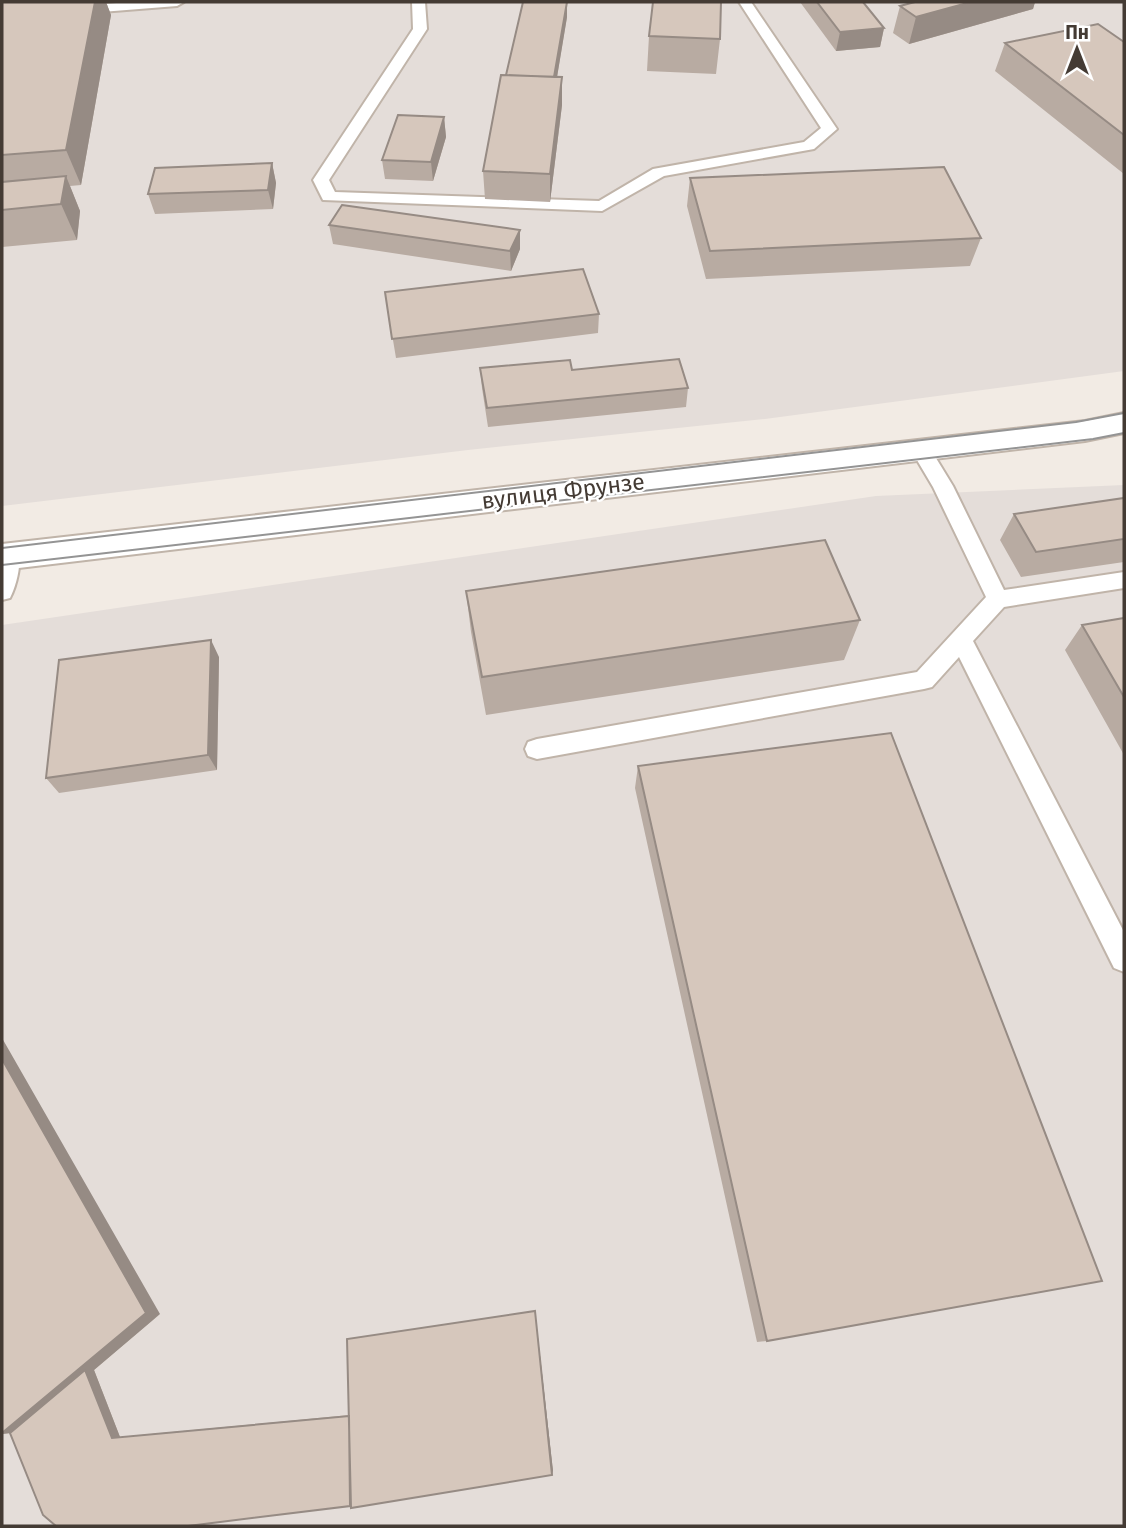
<svg xmlns="http://www.w3.org/2000/svg" width="1126" height="1528" viewBox="0 0 1126 1528" font-family="'Fira Sans',sans-serif">
<rect width="100%" height="100%" fill="#f2ebe4"/>
<path fill="#e4ddd9" d="M2,2H1124V371L765,419L468,450L2,506Z
M1124,485V1526H2V625L876,496Z"/>
<g fill="none" stroke-linecap="round" stroke-linejoin="round">
<g stroke="#c0b4a9" stroke-width="4">
<path id="service" d="M130,2H184L177,6L76,14L69,10L76,6Z
M412,2H425L427,29L329,180L335,192L599,201L653,169L804,142L821,128L739,2H751L837,129L814,149L664,176L602,211L323,200L313,180L413,29Z
M921,443L928,445L953,486L1004,590L1124,572V588L1004,607L973,641L1124,932V972L1114,968L959,657L932,687L924,689L537,759L528,756L525,749L528,742L537,739L917,672L986,597L933,487L911,450L914,445Z
M9,548L17,550C23,561 16,587 10,598L2,600V550Z"/>
</g>
<g stroke="#c0b4a9" stroke-width="4">
<path id="minor" d="M1124,413V433L1085,441L2,570V544L1085,421Z"/>
</g>
<use href="#service" fill="#fff" fill-rule="evenodd"/>
<use href="#minor" fill="#fff" fill-rule="evenodd"/>
<path stroke="#949494" stroke-width="2" d="M2,548L1076,422L1124,413
M2,565L1093,439L1124,433"/>
</g>
<path fill="#b8aba2" d="M2,2H106L111,15L81,185L70,186L80,211L77,240L2,247Z
M567,2V17L557,77H562V105L550,202L485,199L483,171L506,75Z
M800,2H863L884,28L880,47L836,51Z
M915,2H1035L1033,9L909,44L893,33L900,6Z
M649,36L720,39L716,74L647,71Z
M1124,42V174L995,71L1005,43Z
M444,117L446,137L433,181L385,179L382,160Z
M272,163L276,183L273,209L155,214L148,194Z
M690,178L981,238L970,266L706,279L687,206Z
M329,225L520,230V249L511,271L333,244Z
M385,292L599,314L598,333L396,358Z
M480,368L572,370L688,388L686,407L488,427L482,388Z
M1124,498V562L1021,577L1000,540L1014,514Z
M466,591L860,620L844,660L486,715L471,632Z
M1124,618V755L1065,650L1082,625Z
M219,657L217,770L59,793L46,778Z
M638,766L767,1341L757,1342L635,788Z
M535,1311L553,1471L350,1506L10,1433L2,1434L160,1314L94,1370L120,1437L349,1415Z"/>
<path fill="#968b84" d="M95,2H106L111,15L81,185L66,150Z
M567,2V17L553,101V81Z
M971,2H1035L1033,9L909,44L916,17Z
M884,28L880,47L836,51L840,32Z
M562,77V105L550,202V174Z
M444,117L446,137L433,181L431,162Z
M272,163L276,183L273,209L268,190Z
M66,176L80,211L77,240L61,204Z
M520,230V249L511,271L510,251Z
M211,640L219,657L217,770L208,755Z
M2,1038L160,1314L94,1370L120,1437L112,1438L20,1432L2,1434Z
M535,1311L553,1471L552,1475Z"/>
<path fill="#d6c7bc" stroke="#968b84" stroke-width="2" d="M2,2H95L66,150L2,155Z
M523,2H567L554,77L506,75Z
M653,2H721L720,39L649,36Z
M817,2H863L884,28L840,32Z
M915,2H971L916,17L900,6Z
M1098,24L1124,42V135L1005,43Z
M501,75L562,77L550,174L483,171Z
M398,115L444,117L431,162L382,160Z
M272,163L268,190L148,194L155,168Z
M944,167L981,238L710,251L690,178Z
M66,176L61,204L2,210V182Z
M342,205L520,230L510,251L329,225Z
M583,269L599,314L392,339L385,292Z
M679,359L688,388L487,408L480,368L570,360L572,370Z
M1124,498V539L1036,552L1014,514Z
M825,540L860,620L482,677L466,591Z
M1124,618V697L1082,625Z
M211,640L208,755L46,778L59,660Z
M891,733L1102,1281L767,1341L638,766Z
M2,1059L146,1313L2,1433Z
M535,1311L552,1475L351,1508L347,1339Z
M85,1370L112,1438L349,1416L350,1506L188,1526H56L43,1515L10,1433Z"/>
<g text-anchor="middle" dominant-baseline="central" stroke-width="5" stroke-linejoin="round" paint-order="stroke">
<g font-size="23" fill="#443b34" stroke="#fff">
<text transform="translate(563 491) rotate(-7)">вулиця Фрунзе</text>
</g>
</g>
<rect width="1126" height="1528" fill="none" stroke="#443b34" stroke-width="7"/>
<g transform="translate(1077 49)" stroke="#ffffff" stroke-width="5" paint-order="stroke">
<path d="M0-5L12 26L0 18L-12 26Z" fill="#443b34"/>
<text y="-10" font-size="19" font-weight="bold" text-anchor="middle" fill="#443b34">Пн</text>
</g>
</svg>
